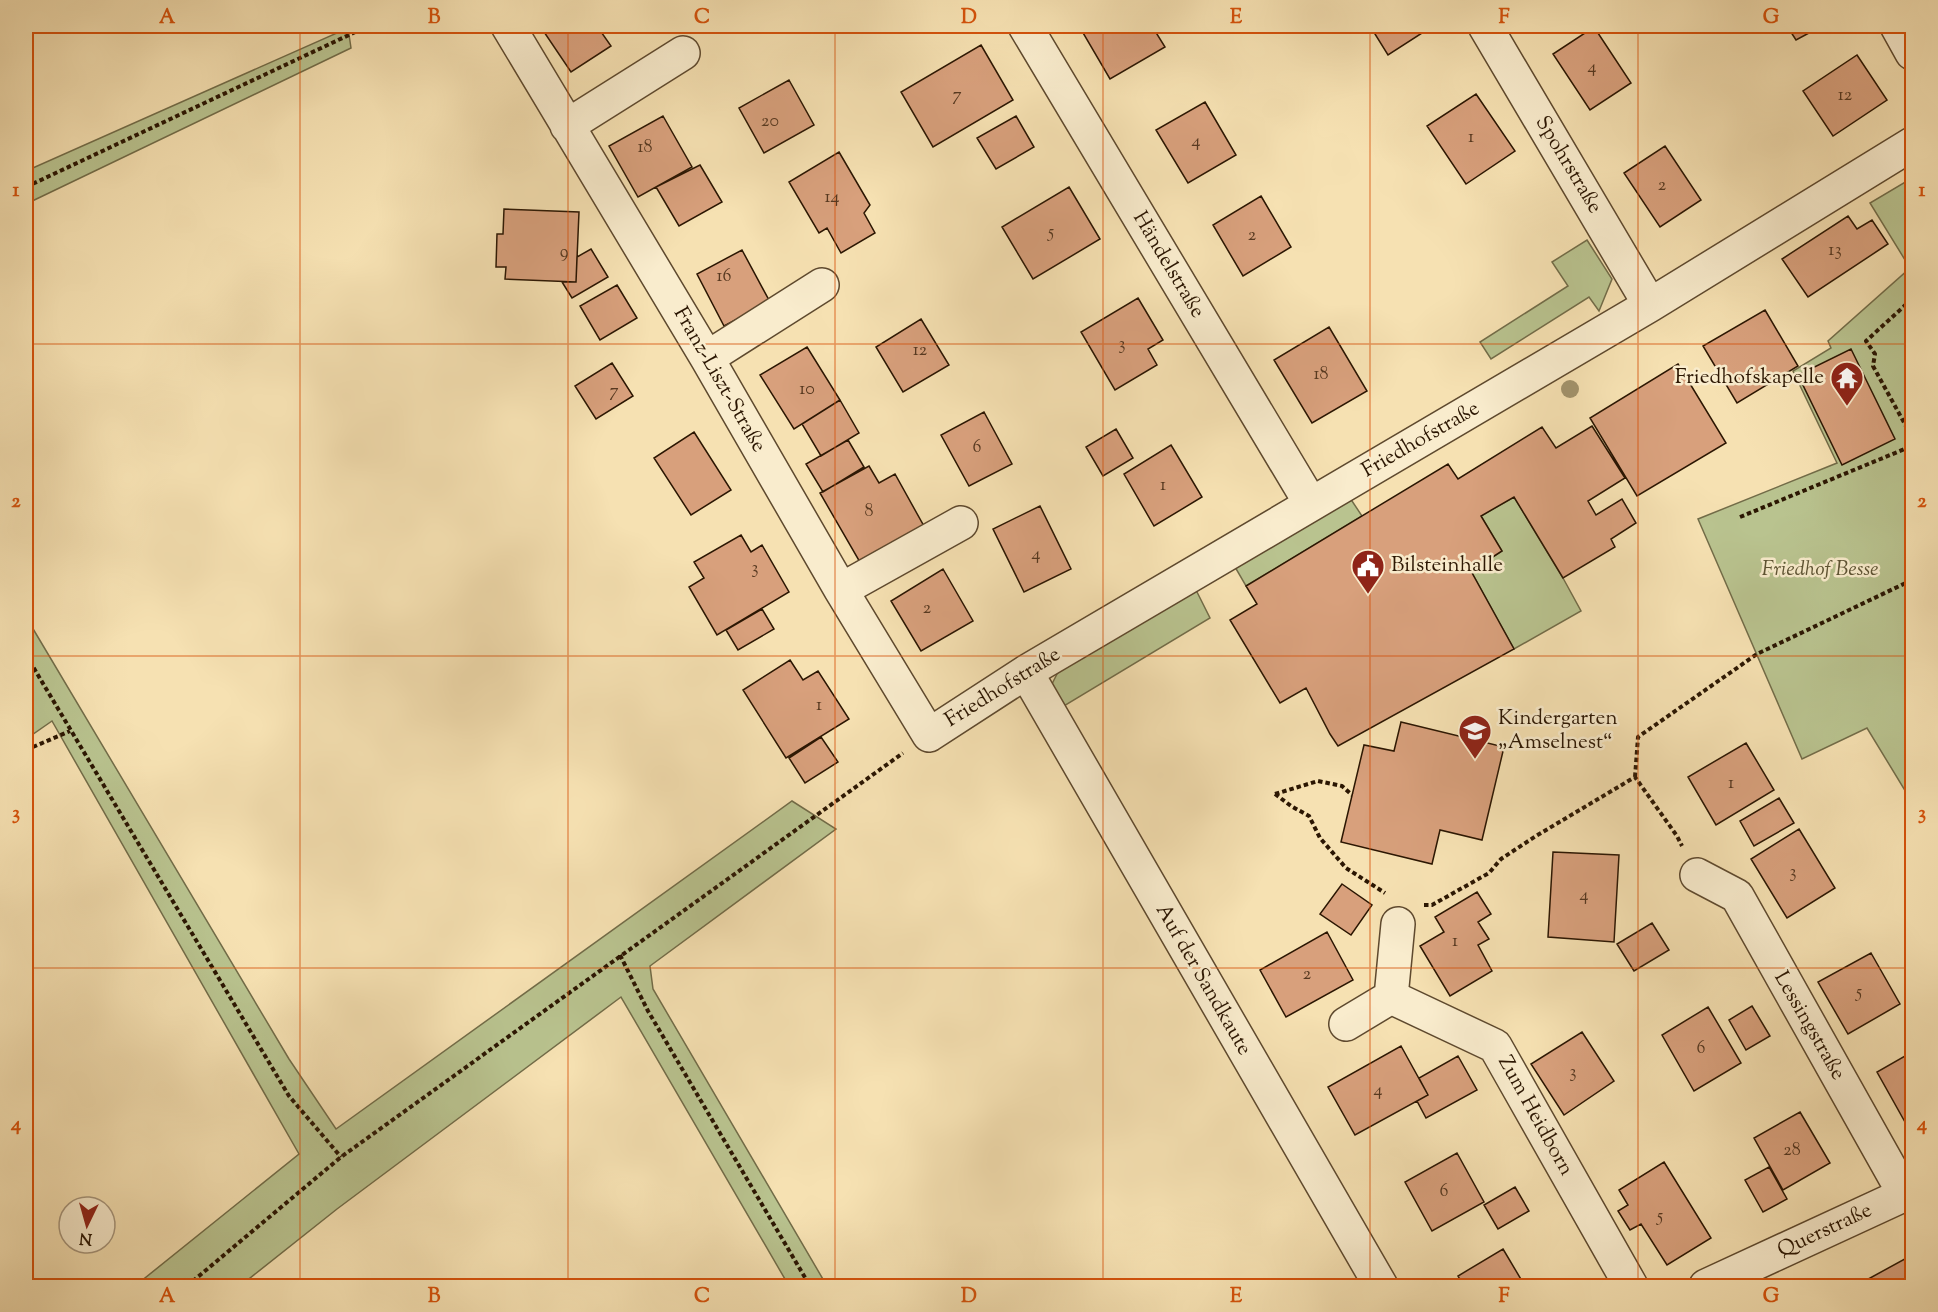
<svg xmlns="http://www.w3.org/2000/svg" width="1938" height="1312" viewBox="0 0 1938 1312" font-family="'Sorts Mill Goudy',serif">
<rect width="100%" height="100%" fill="#f6e1b2"/>
<filter id="stains"><feTurbulence type="fractalNoise" baseFrequency=".00333" numOctaves="4"/><feColorMatrix values="0 0 0 0 .2 0 0 0 0 .09 0 0 0 0 .02 0 0 0 .5 -.17"/></filter>
<radialGradient id="worn" r=".72"><stop offset=".6" stop-color="#630" stop-opacity="0"/><stop offset="1" stop-color="#630" stop-opacity=".3"/></radialGradient>
<path fill="#b9c38f" stroke="#726c48" stroke-width="1.5" d="M348,28L351,48L26,204V171Z
M1912,178V802L1867,728L1802,759L1698,519L1837,463L1793,371L1831,348L1828,341L1910,268L1870,203Z
M1587,240L1612,279L1599,311L1589,297L1491,359L1480,342L1568,286L1552,262Z
M1514,497L1563,578L1581,611L1514,649L1471,571L1502,551L1481,516Z
M1350,498L1362,516L1246,586L1235,567Z
M1196,590L1210,618L1059,709L1050,688L1059,670Z
M26,617L289,1059L336,1129L792,801L836,829L650,966L653,989L827,1286H789L621,997L337,1209L240,1286H135L299,1154L52,721L26,739Z"/>
<path fill="#d8a07c" stroke="#2b1602" stroke-width="1.5" d="M540,26H597L611,46L571,72Z
M1079,26H1152L1165,47L1110,79Z
M1370,26H1433L1388,55Z
M1787,26H1822L1796,40Z
M1594,27L1631,83L1590,110L1553,54Z
M981,45L1013,100L933,147L901,92Z
M1857,55L1887,100L1833,136L1803,91Z
M789,80L814,125L764,153L739,108Z
M1476,94L1515,151L1466,184L1427,126Z
M1205,102L1236,155L1188,183L1156,130Z
M663,116L692,167L638,197L609,146Z
M1016,116L1034,147L996,169L977,138Z
M1665,146L1701,200L1660,227L1624,173Z
M839,152L870,205L864,213L875,233L841,253L827,228L819,233L789,182Z
M700,165L722,202L679,226L656,187Z
M1069,187L1100,239L1033,279L1002,227Z
M1261,196L1291,247L1243,276L1213,225Z
M504,209L579,212L576,282L505,279L506,267H496L497,234H503Z
M1848,216L1857,229L1872,220L1888,244L1808,297L1782,259Z
M591,249L608,277L572,298L562,282H576L577,257Z
M742,250L770,302L724,326L697,274Z
M617,285L637,318L600,340L580,306Z
M1138,298L1163,340L1148,349L1157,365L1115,390L1081,332Z
M1765,310L1798,366L1737,403L1703,346Z
M921,319L949,365L903,392L876,347Z
M1329,327L1367,391L1312,423L1274,360Z
M807,347L840,400L794,429L760,375Z
M1851,349L1895,439L1842,465L1798,375Z
M612,363L633,396L596,419L575,386Z
M1678,364L1726,443L1637,496L1590,418Z
M840,400L859,433L821,456L802,424Z
M984,412L1012,464L969,486L941,435Z
M1592,426L1625,478L1588,501L1596,515L1622,499L1636,523L1611,539L1615,547L1563,578L1514,497L1481,516L1502,551L1471,571L1514,649L1338,746L1330,734L1306,688L1280,703L1230,620L1257,604L1246,586L1448,464L1458,479L1542,427L1556,448Z
M1116,429L1133,458L1103,476L1086,447Z
M694,432L731,490L691,515L654,458Z
M848,440L864,467L823,492L806,464Z
M1171,445L1202,497L1154,526L1124,474Z
M869,466L879,483L895,474L925,528L861,564L820,493Z
M1040,506L1071,569L1024,592L993,529Z
M741,535L751,552L762,545L789,592L717,635L689,587L704,578L694,562Z
M943,569L973,621L921,651L891,601Z
M762,609L774,629L738,650L726,630Z
M790,660L803,680L818,671L849,719L786,758L743,690Z
M1401,722L1504,747L1482,840L1440,830L1432,864L1341,842L1364,745L1394,751Z
M821,737L838,762L805,783L789,758Z
M1746,743L1774,790L1716,825L1688,777Z
M1779,798L1794,823L1754,846L1740,821Z
M1799,829L1835,888L1787,918L1751,859Z
M1553,852L1619,855L1614,942L1548,937Z
M1342,884L1372,905L1351,935L1320,914Z
M1477,892L1491,914L1478,922L1489,939L1478,945L1492,971L1450,996L1420,946L1444,932L1435,917Z
M1652,923L1669,950L1634,971L1617,944Z
M1327,932L1353,980L1286,1017L1260,970Z
M1871,953L1900,1004L1848,1034L1818,982Z
M1752,1006L1770,1036L1746,1050L1729,1020Z
M1708,1007L1741,1063L1694,1091L1662,1035Z
M1582,1032L1614,1081L1564,1115L1531,1064Z
M1401,1046L1428,1095L1355,1135L1328,1087Z
M1912,1052V1118L1905,1122L1877,1072Z
M1458,1056L1477,1090L1426,1118L1417,1101L1428,1095L1419,1078Z
M1800,1112L1830,1163L1783,1190L1754,1138Z
M1457,1153L1484,1202L1432,1231L1405,1182Z
M1664,1162L1711,1238L1667,1265L1641,1224L1630,1230L1618,1211L1628,1205L1619,1190Z
M1769,1167L1787,1199L1763,1212L1745,1180Z
M1515,1187L1529,1211L1498,1229L1484,1205Z
M1503,1249L1525,1286H1459L1463,1285L1458,1276Z
M1912,1255V1286H1864L1861,1283Z"/>
<g fill="none" stroke-linecap="round" stroke-linejoin="round">
<g stroke="#5e492e" stroke-width="36">
<path id="minor" d="M508,26L707,358L841,590L929,735L1026,672L1650,305L1912,144
M1025,26L1311,504
M1485,26L1650,305
M1897,26L1912,53
M567,126L683,53
M707,358L822,285
M841,590L961,523
M1026,672L1381,1286
M1697,875L1737,896L1905,1195
M1391,997L1398,924
M1346,1024L1391,997L1495,1046L1631,1286
M1706,1286L1912,1191"/>
</g>
<path stroke="#2b1602" stroke-width="4" stroke-dasharray="4.5 3" stroke-linecap="butt" d="M26,187L368,26
M1912,299L1866,341L1875,354L1873,366L1912,437
M1740,517L1912,446
M26,655L289,1096L341,1157
M26,750L70,731
M1635,777L1638,737L1757,654L1912,580
M1275,794L1291,806L1309,816L1320,838L1346,868L1385,893
M1275,794L1318,781L1342,786L1352,795
M1424,905H1432L1489,873L1501,859L1536,836L1635,777L1677,836L1682,846
M620,955L648,1011L810,1286
M187,1286L341,1157L903,753"/>
<use href="#minor" stroke="#f9eccd" stroke-width="33"/>
</g>
<circle fill="#a2936c" cx="1570" cy="389" r="9"/>
<path fill="none" stroke="#d5520b" stroke-width="1.5" stroke-opacity="0.55" d="M300,26V1286M568,26V1286M835,26V1286M1103,26V1286M1370,26V1286M1638,26V1286M26,344H1912M26,656H1912M26,968H1912"/>
<defs>
<g id="temple-pin" transform="scale(1.725)"><path d="M0 17L-7.5 6A9.5 9.5 0 1 1 7.5 6Z" fill="#8f2418" stroke="#f9eccd"/><path d="M0-6L5-2H3V0L6.5 2.5H4V6H1.5V3h-3V6H-4V2.5H-6.5L-3 0V-2H-5Z" fill="#fff"/></g>
<g id="civic-pin" transform="scale(1.725)"><path d="M0 17L-7.5 6A9.5 9.5 0 1 1 7.5 6Z" fill="#8f2418" stroke="#f9eccd"/><path d="M-.6-6.5H3V-4.5H.6V-3L4-1V1h2V6H-6V1h2V-1L-.6-3ZM-1.2 2.5V6h2.4V2.5Z" fill="#fff"/></g>
<g id="school-pin" transform="scale(1.725)"><path d="M0 17L-7.5 6A9.5 9.5 0 1 1 7.5 6Z" fill="#8f2418" stroke="#f9eccd"/><path d="M0-5L7-2L0 1L-7-2ZM-4 1L0 2.5L4 1V4Q0 6-4 4Z" fill="#fff"/></g>
</defs>
<g fill-rule="evenodd">
<use href="#temple-pin" x="1847" y="378"/>
<use href="#civic-pin" x="1368" y="566"/>
<use href="#school-pin" x="1475" y="731"/>
</g>
<g text-anchor="middle" dominant-baseline="central" stroke-width="5" stroke-linejoin="round" paint-order="stroke">
<g font-size="18" fill="#563820">
<text x="1592" y="68">4</text>
<text x="957" y="96">7</text>
<text x="1845" y="96">12</text>
<text x="770" y="122">20</text>
<text x="1471" y="138">1</text>
<text x="1196" y="142">4</text>
<text x="645" y="148">18</text>
<text x="1662" y="186">2</text>
<text x="832" y="198">14</text>
<text x="1051" y="233">5</text>
<text x="1252" y="236">2</text>
<text x="1835" y="251">13</text>
<text x="564" y="253">9</text>
<text x="724" y="277">16</text>
<text x="1122" y="345">3</text>
<text x="920" y="351">12</text>
<text x="1321" y="375">18</text>
<text x="807" y="390">10</text>
<text x="614" y="392">7</text>
<text x="977" y="448">6</text>
<text x="1163" y="486">1</text>
<text x="869" y="512">8</text>
<text x="1036" y="555">4</text>
<text x="755" y="569">3</text>
<text x="927" y="609">2</text>
<text x="819" y="706">1</text>
<text x="1731" y="784">1</text>
<text x="1793" y="873">3</text>
<text x="1584" y="896">4</text>
<text x="1455" y="942">1</text>
<text x="1307" y="975">2</text>
<text x="1859" y="993">5</text>
<text x="1701" y="1049">6</text>
<text x="1573" y="1073">3</text>
<text x="1378" y="1091">4</text>
<text x="1792" y="1151">28</text>
<text x="1444" y="1192">6</text>
<text x="1660" y="1217">5</text>
</g>
<g font-size="21" fill="#2b1602" stroke="#f9eccd">
<text transform="translate(1568 165) rotate(59)">Spohrstraße</text>
<text transform="translate(1168 265) rotate(59)">Händelstraße</text>
<text transform="translate(719 380) rotate(60)">Franz-Liszt-Straße</text>
<text transform="translate(1421 440) rotate(-30)">Friedhofstraße</text>
<text transform="translate(1003 688) rotate(-32)">Friedhofstraße</text>
<text transform="translate(1203 980) rotate(60)">Auf der Sandkaute</text>
<text transform="translate(1809 1026) rotate(60)">Lessingstraße</text>
<text transform="translate(1535 1116) rotate(61)">Zum Heidborn</text>
<text transform="translate(1825 1231) rotate(-25)">Querstraße</text>
</g>
<g font-size="21" fill="#2b1602" stroke="#f9eccd" text-anchor="start">
<text x="1824" y="378" text-anchor="end">Friedhofskapelle</text>
<text x="1391" y="566">Bilsteinhalle</text>
<text x="1498" y="719">Kindergarten<tspan x="1498" dy="24">„Amselnest“</tspan></text>
</g>
<g font-size="21" font-style="italic" fill="#5d5333" stroke="#f9eccd">
<text x="1820" y="570">Friedhof Besse</text>
</g>
</g>
<rect width="1938" height="1312" fill="none" stroke="#f6e1b2" stroke-width="66"/>
<g transform="translate(87 1225) rotate(185)"><circle r="28" fill="#f9eccd" stroke="#a7967c" stroke-width="1.5"/>
<path d="M0-4.5L10 22L0 15L-10 22Z" fill="#8f2418"/>
<text y="-9" font-size="16" font-weight="bold" text-anchor="middle" fill="#2b1602">N</text>
</g>
<rect x="33" y="33" width="1872" height="1246" fill="none" stroke="#d5520b" stroke-width="2"/>
<g font-size="20" text-anchor="middle" font-weight="bold" fill="#d5520b">
<text x="167" y="23">A</text>
<text x="434" y="23">B</text>
<text x="702" y="23">C</text>
<text x="969" y="23">D</text>
<text x="1236" y="23">E</text>
<text x="1504" y="23">F</text>
<text x="1771" y="23">G</text>
<text x="16" y="196">1</text>
<text x="1922" y="196">1</text>
<text x="16" y="507">2</text>
<text x="1922" y="507">2</text>
<text x="16" y="819">3</text>
<text x="1922" y="819">3</text>
<text x="16" y="1130">4</text>
<text x="1922" y="1130">4</text>
<text x="167" y="1302">A</text>
<text x="434" y="1302">B</text>
<text x="702" y="1302">C</text>
<text x="969" y="1302">D</text>
<text x="1236" y="1302">E</text>
<text x="1504" y="1302">F</text>
<text x="1771" y="1302">G</text>
</g>
<rect width="100%" height="100%" filter="url(#stains)"/>
<rect width="100%" height="100%" fill="url(#worn)"/>
</svg>
